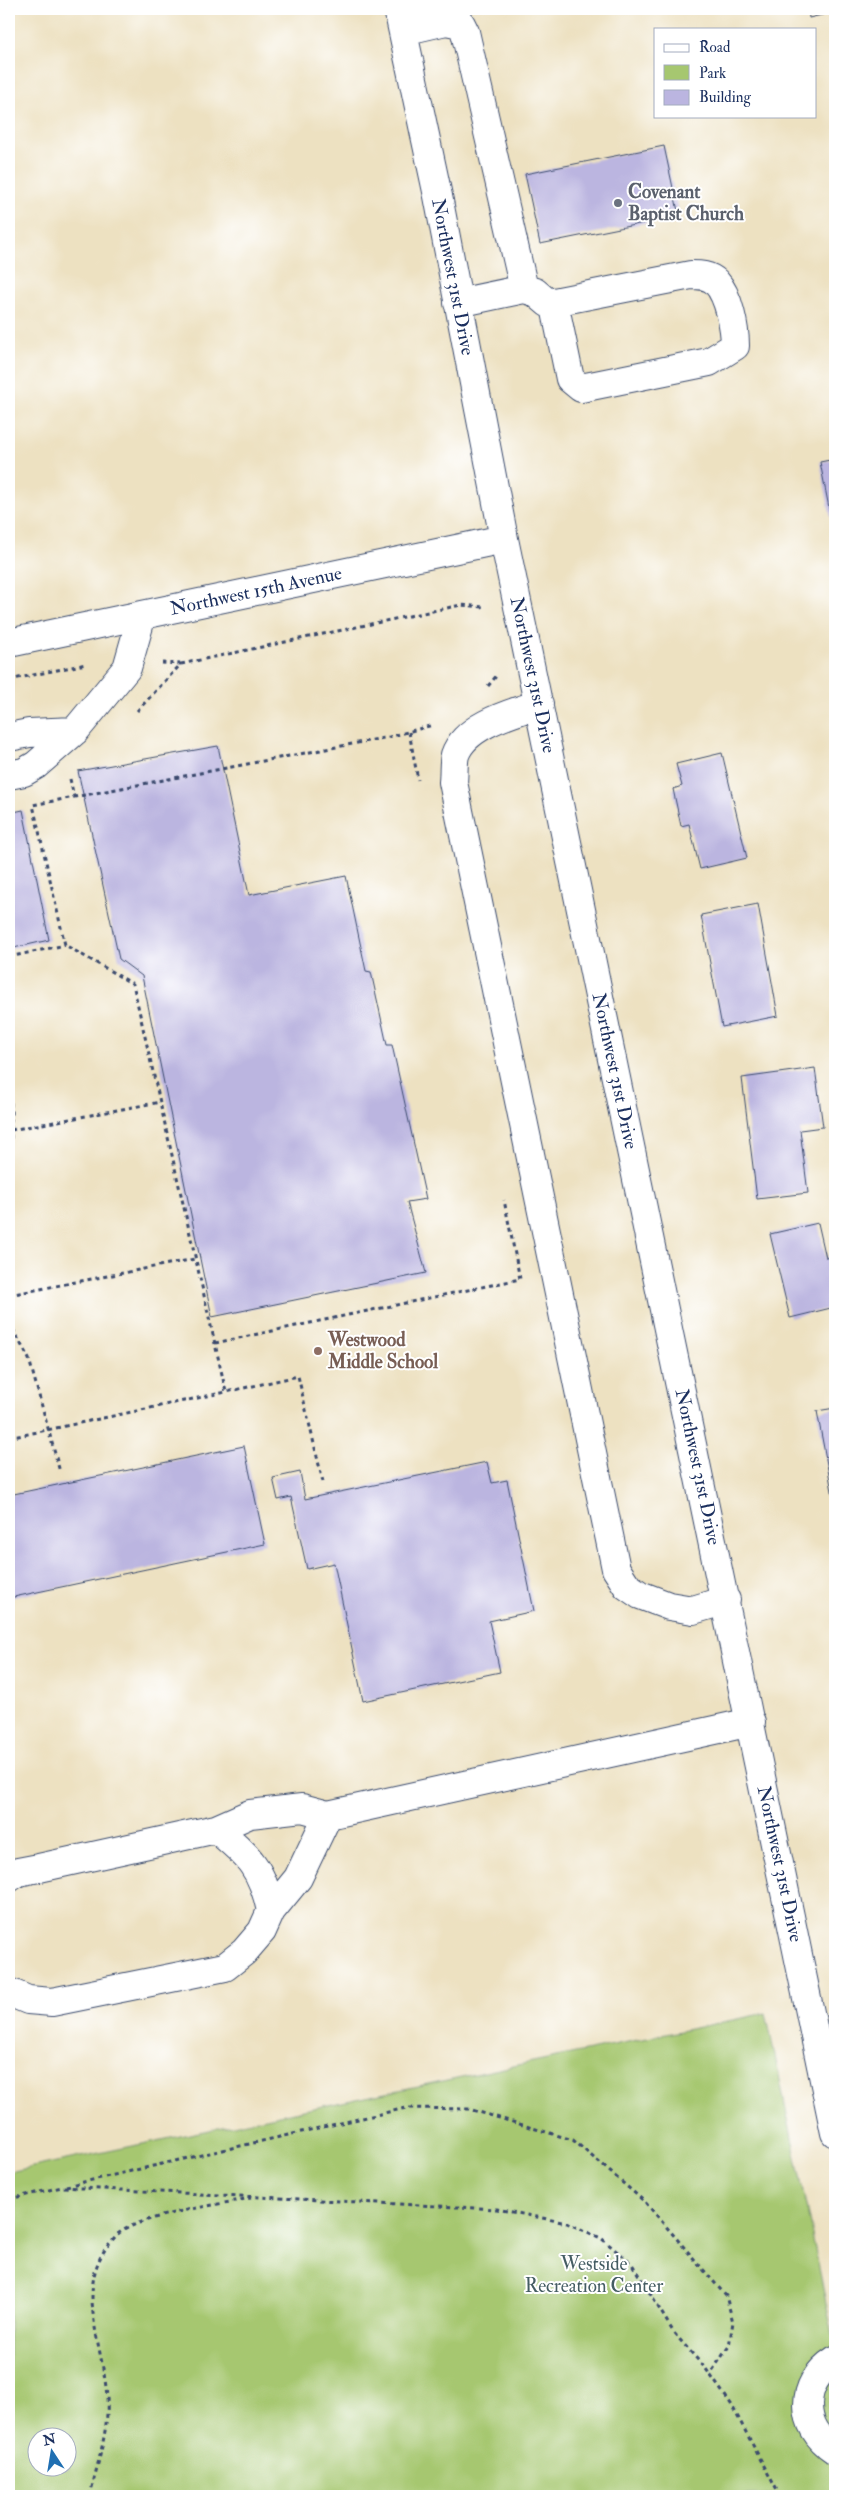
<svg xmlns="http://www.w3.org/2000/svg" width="844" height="2505" viewBox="0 0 844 2505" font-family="'IM FELL Double Pica',serif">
<rect width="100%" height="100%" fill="#fff"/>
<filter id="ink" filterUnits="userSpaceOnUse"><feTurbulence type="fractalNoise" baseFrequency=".02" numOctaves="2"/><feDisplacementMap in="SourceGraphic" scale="10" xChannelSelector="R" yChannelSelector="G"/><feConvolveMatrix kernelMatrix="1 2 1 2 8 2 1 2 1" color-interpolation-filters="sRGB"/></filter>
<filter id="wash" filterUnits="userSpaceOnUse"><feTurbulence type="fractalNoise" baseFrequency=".0096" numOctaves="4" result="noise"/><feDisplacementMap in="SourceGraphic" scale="20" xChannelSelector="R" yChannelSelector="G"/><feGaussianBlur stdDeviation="1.12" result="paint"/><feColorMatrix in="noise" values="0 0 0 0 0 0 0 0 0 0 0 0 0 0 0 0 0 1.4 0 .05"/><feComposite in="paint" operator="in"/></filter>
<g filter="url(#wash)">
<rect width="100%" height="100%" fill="#ede1c1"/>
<path fill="#a6c770" stroke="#607b67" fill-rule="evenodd" d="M766,2013L835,2345V2496H9V2172ZM38,2438H68V2468H38Z"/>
<g id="blocks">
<path fill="#bbb5e0" d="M808,9H835V12L809,18Z
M664,146L679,216L540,244L525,174Z
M835,459V517L831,518L820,462Z
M218,746L249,895L346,876L366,971L371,972L387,1045H392L426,1199L407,1202L426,1273L212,1317L142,976L119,959L78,771Z
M722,753L747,858L700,869L689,824L681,826L673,789L682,786L676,764Z
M23,810L49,940L9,949V813Z
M758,904L778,1016L722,1027L701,915Z
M815,1068L823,1127L800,1130L808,1193L757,1199L742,1078Z
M818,1223L826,1258L835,1256V1307L790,1318L770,1234Z
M835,1408V1502H834L817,1411Z
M244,1446L265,1544L9,1598V1495Z
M487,1462L492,1483L507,1480L534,1611L489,1621L500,1672L363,1701L334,1563L307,1569L291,1497L278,1500L273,1478L300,1472L305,1499Z"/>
</g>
</g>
<g filter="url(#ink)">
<use href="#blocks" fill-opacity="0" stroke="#3a4a6d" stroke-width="1"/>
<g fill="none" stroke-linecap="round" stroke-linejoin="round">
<g stroke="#3a4a6d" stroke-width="30">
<path id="minor" d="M398,9L438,196L504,539L835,2133
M403,31L446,21L461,24L465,32L524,289
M458,303L524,289L535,292L548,303L554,302L691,275C700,275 709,275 716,282C729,296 735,328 735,346L709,362L581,388L570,379L554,302
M9,643L504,539
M539,704C512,713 465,725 455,755C453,763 454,774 453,782L616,1569L627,1586L640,1595L669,1606L693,1610L726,1600
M9,737L29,733L75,731
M9,775L24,772L36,765L75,731L127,668L142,615
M216,1829C249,1856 262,1868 271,1911
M9,1878L18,1872L39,1868L216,1829L250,1814L302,1808L328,1815L751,1722
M9,1992L28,2000L52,2002L225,1967L244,1952L262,1931L271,1911L298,1878L328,1815
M835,2360C799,2383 799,2427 835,2450"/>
</g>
<path stroke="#3a4a6d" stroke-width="3" stroke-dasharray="4 4" stroke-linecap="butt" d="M181,664L461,605L484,607
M9,680L86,664
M488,686L498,674
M137,711L181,664L162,663
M409,732L418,780
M70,779L74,797
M9,957L65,945
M9,1079L11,1084V1145L9,1158
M11,1130L160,1102
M9,1295L195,1259
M9,1322L29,1359L60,1472
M215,1343L520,1279L504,1200
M9,1438L226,1392
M323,1482L298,1376L226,1392L133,984L65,945L33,805L389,737L433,725
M66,2186L406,2108L469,2109L573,2140L645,2202L726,2296L733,2322L729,2346L710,2374
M9,2199L62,2187L497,2209L567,2223L601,2238L632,2264L674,2333L706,2369L731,2404L780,2496
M90,2496C96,2469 105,2442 107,2414C111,2359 70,2293 109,2244C112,2241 115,2236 119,2233C146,2214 217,2205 251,2198"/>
<use href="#minor" stroke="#fff" stroke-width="28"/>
</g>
</g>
<circle fill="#6b7280" stroke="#fff" stroke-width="2" cx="618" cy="203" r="5"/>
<circle fill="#8d6e63" stroke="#fff" stroke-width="2" cx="318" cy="1351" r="5"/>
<g text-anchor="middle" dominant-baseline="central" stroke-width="4" stroke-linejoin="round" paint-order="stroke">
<g font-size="19" font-weight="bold" fill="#5b616d" stroke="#fff" text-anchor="start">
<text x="628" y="192">Covenant<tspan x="628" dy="22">Baptist Church</tspan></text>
</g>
<g font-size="19" fill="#1b2f5e" stroke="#fff">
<text transform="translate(453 277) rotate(79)">Northwest 31st Drive</text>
<text transform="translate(256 591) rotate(-12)">Northwest 15th Avenue</text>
<text transform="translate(533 675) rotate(78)">Northwest 31st Drive</text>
<text transform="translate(615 1071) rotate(78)">Northwest 31st Drive</text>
<text transform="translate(698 1467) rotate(78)">Northwest 31st Drive</text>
<text transform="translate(780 1864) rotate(78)">Northwest 31st Drive</text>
</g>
<g font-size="19" font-weight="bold" fill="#785e54" stroke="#fff" text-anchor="start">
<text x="328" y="1340">Westwood<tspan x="328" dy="22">Middle School</tspan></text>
</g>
<g font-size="19" fill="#455d63" stroke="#fff">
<text x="594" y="2264">Westside<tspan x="594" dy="22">Recreation Center</tspan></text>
</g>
</g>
<rect width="844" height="2505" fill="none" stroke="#fff" stroke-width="30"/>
<rect x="654" y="28" width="162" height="90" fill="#ffffff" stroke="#a4acbf"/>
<rect x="664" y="44" width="25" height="8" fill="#ffffff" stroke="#a4acbf"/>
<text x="699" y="52" font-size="15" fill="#1b2f5e">Road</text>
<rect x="664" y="65" width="25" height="15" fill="#a6c770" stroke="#a4acbf"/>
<text x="699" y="78" font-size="15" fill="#1b2f5e">Park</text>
<rect x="664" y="90" width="25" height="15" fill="#bbb5e0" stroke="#a4acbf"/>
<text x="699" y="102" font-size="15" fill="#1b2f5e">Building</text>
<g transform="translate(52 2452) rotate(348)"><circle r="24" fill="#ffffff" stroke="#a4acbf"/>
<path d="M0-4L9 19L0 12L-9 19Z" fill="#1f6fb2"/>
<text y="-8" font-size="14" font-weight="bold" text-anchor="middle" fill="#1b2f5e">N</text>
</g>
</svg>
